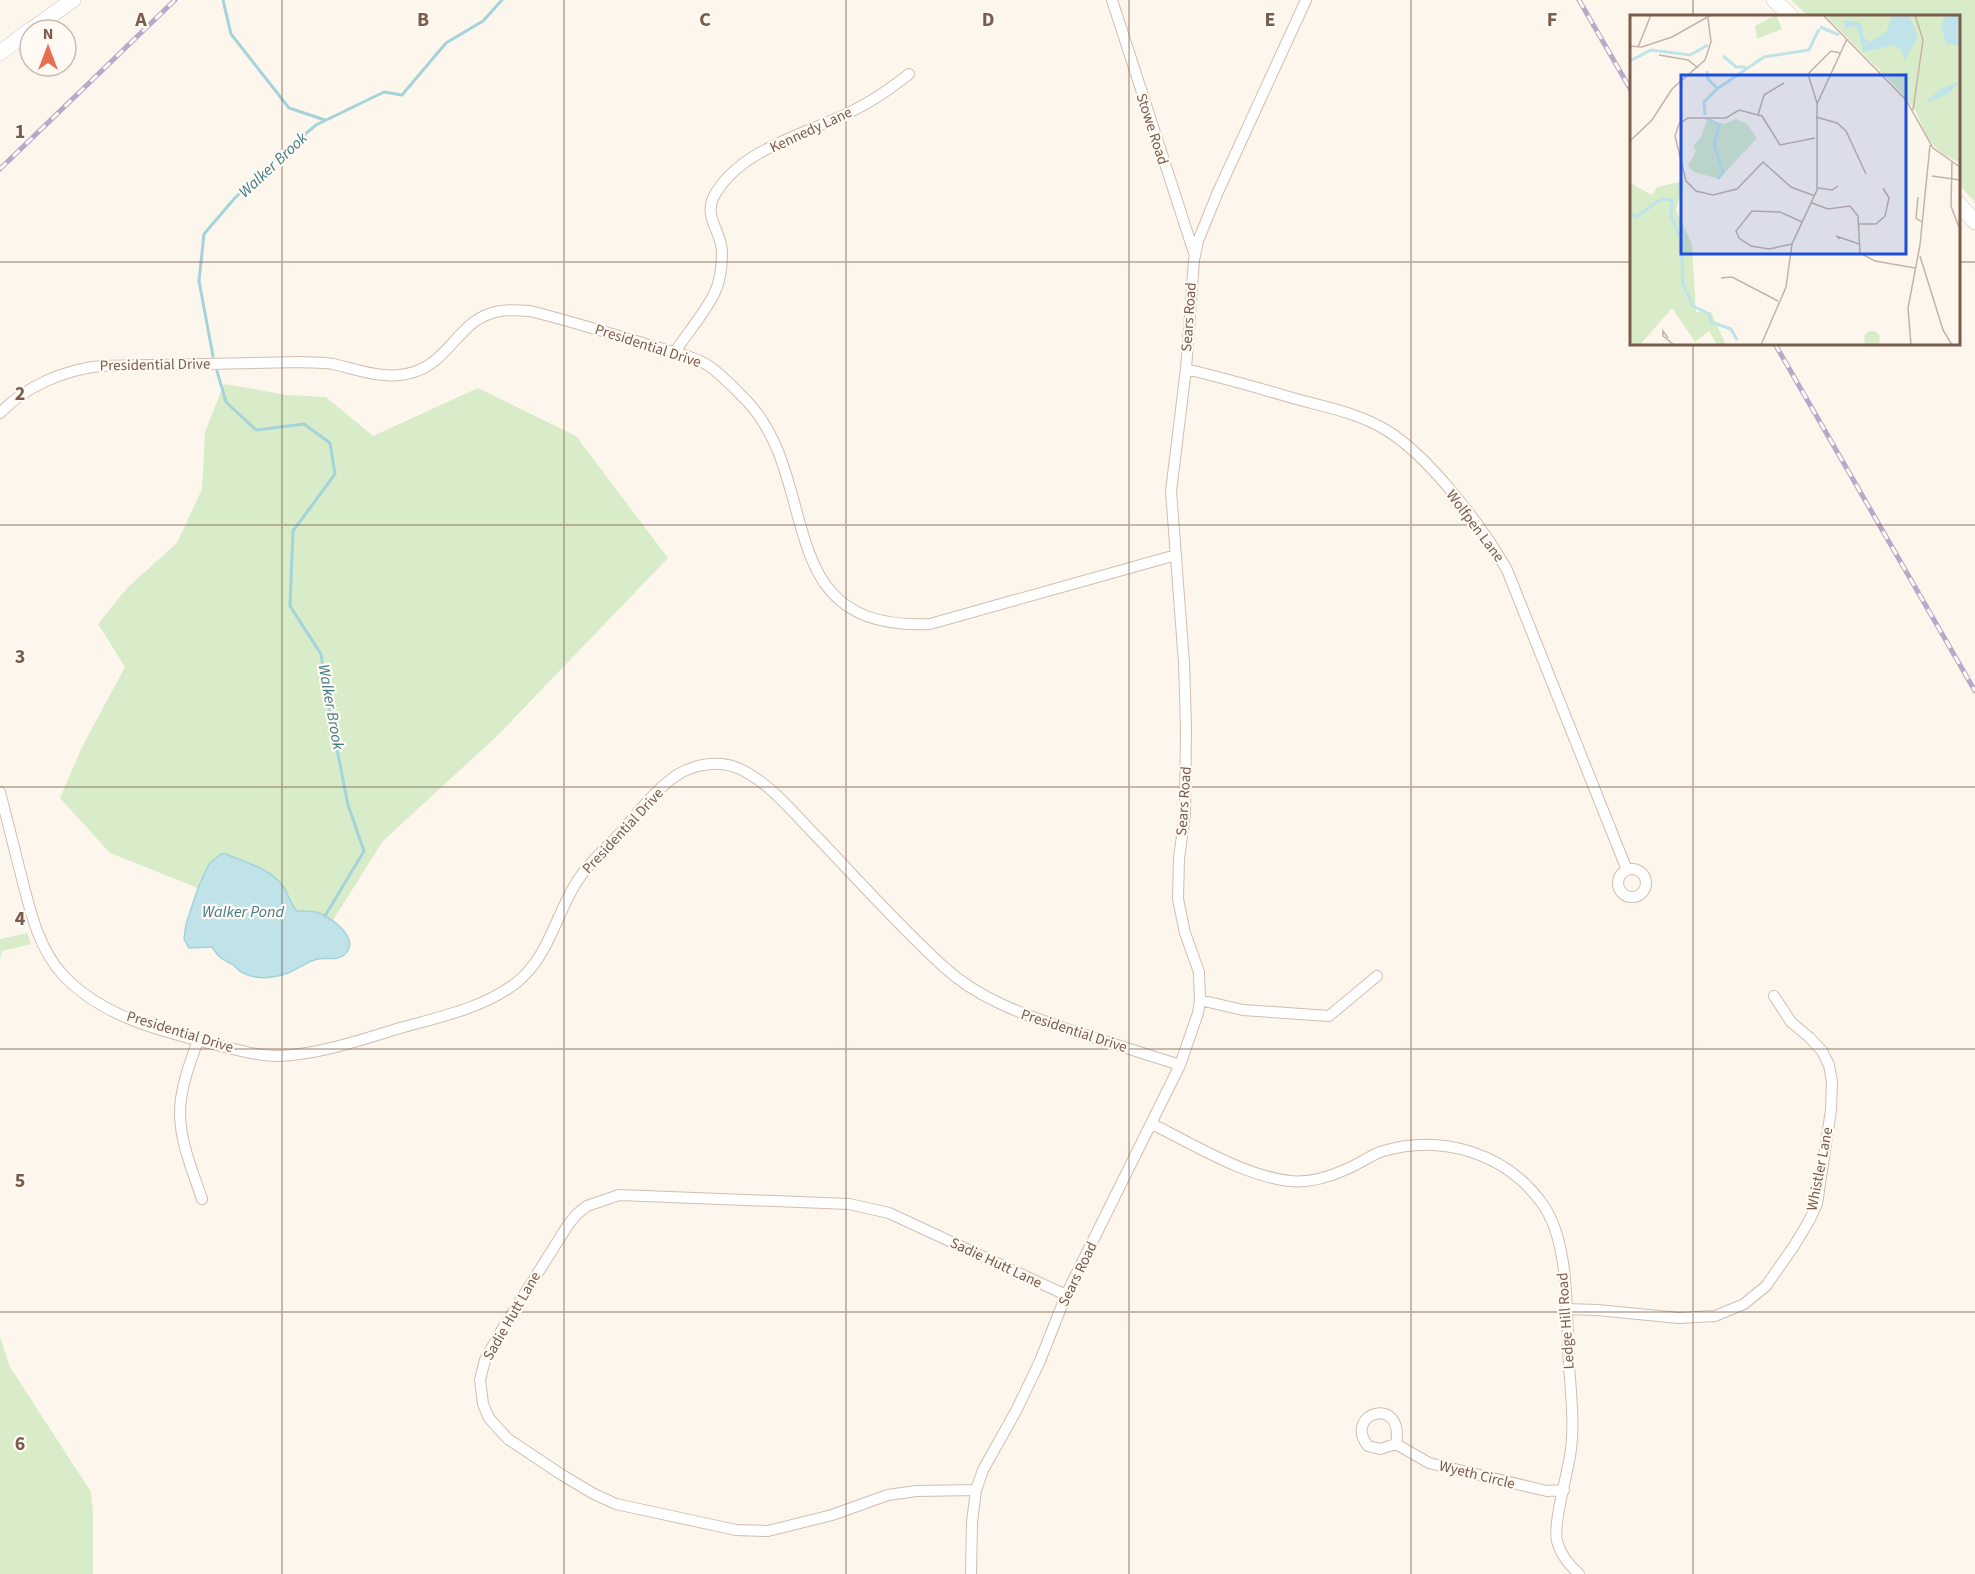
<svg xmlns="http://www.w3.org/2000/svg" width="1975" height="1574" viewBox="0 0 1975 1574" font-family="'Source Sans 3',sans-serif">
<rect width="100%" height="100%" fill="#fdf6ec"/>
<path fill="#d8ecc9" d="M1791,0H1975V203L1959,184L1958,16H1808Z
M224,384L287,395L326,397L373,436L478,388L576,436L668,558L498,735L383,841L333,920L315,912L297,911C290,904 289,895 283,886C264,860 237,865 209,864L198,888L110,853L60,798L81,749L125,667L98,624L127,588L177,543L202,489L205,432Z
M27,933L31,944L2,951L0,960V939Z
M0,1337L10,1367L91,1492L93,1513V1574H0Z"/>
<path fill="#bfe3e8" stroke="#a5d3da" stroke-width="1.5" d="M221,854H226C246,863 270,868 283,886C289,895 290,904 297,911C303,911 310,911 316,912C330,916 361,938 345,954C337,962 327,957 318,959C308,961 298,969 288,973C274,978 257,980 243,973C239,971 236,967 232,964C220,958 220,959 212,947L189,948L184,939L186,924L198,888L209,864Z"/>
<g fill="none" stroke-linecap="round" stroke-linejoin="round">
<path stroke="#a5d3da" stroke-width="3" d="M223,0L231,34L289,108L325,120
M213,356L199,281L204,234L234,199L275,159L316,125L384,92L402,95L446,43L483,21L502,0
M217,371L226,402L256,430L304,424L330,443L335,474L293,531L290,606L321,654L332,724L348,805L364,851L325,916"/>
<g stroke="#d1beb0" stroke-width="12">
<path id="street" d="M1112,0L1195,256
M674,353C686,335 707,310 715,292C720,281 722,264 722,252C722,232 703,217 714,196C740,149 804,135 848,113C870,103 890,89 909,74
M1186,369C1223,378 1259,388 1296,399C1326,407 1358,413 1386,430C1428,455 1483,527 1507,570L1627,870
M0,413C26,386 64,370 100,366L301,362C311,363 322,362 333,364C360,370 386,381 414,372C447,362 459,324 489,314C502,309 516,310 530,311C570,321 609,333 649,345C666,350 694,356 709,366C722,375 735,389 746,400C824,481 768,632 930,624L1176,555
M0,792C7,820 14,848 21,875C30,910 38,948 63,975C102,1017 163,1032 217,1045C237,1050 258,1056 279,1056C320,1054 361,1040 400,1028C440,1017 483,1008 516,983C551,955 556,911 580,877C592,860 608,846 622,831C639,812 656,789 677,775C690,767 706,763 722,764C732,765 742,769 751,775C777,791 797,817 819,839C860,882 900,927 944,967C982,1002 1029,1016 1076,1032C1111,1043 1146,1054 1180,1065
M1618 883a14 14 0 1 1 28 0a14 14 0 1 1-28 0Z
M1200,1000L1243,1010L1329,1016L1377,976
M198,1040C190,1063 180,1088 180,1113C180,1142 193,1172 202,1199
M1152,1124C1193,1144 1244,1176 1290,1181C1308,1183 1330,1177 1347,1169C1359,1164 1371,1155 1383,1151C1442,1134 1505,1153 1541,1202C1571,1241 1566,1318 1569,1365C1571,1395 1575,1426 1570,1456C1567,1476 1553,1523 1557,1541C1560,1554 1569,1565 1579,1574
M1567,1309L1597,1310L1679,1318L1715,1316L1744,1304L1766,1286L1794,1246L1809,1221L1817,1204L1831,1110L1832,1082L1829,1065L1822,1051L1810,1038L1791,1022L1774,996
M1396,1444L1380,1449L1368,1446C1342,1413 1405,1394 1396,1444L1429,1463L1547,1491L1564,1490
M976,1490L916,1491L888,1495L832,1515L768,1531L736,1530L616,1504L594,1494L562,1475L508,1439L497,1427L489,1418L483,1404L480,1380L485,1360L500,1333L568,1225L577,1214L587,1206L619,1195L849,1204L889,1213L1066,1295
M971,1574L972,1522L976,1490L983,1470L1016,1411L1040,1361L1066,1295L1180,1065L1198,1013L1200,1000L1199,972L1185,933L1178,899L1179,858L1185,814L1186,728L1184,663L1171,491L1186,369L1194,260L1198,241L1217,194L1306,0"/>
</g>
<g stroke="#d6c0b0" stroke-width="16">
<path id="secondary" d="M1774,0L1791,16
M31,30L73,0
M0,53L30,30
M1958,203L1975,222"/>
</g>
<use href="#street" stroke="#fff" stroke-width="10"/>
<use href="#secondary" stroke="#fff" stroke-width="15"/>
<g stroke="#b9a8c9" stroke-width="5">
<path id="rail" d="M1579,0L1632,92
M0,169L175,0
M1775,344L1975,691"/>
</g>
<use href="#rail" stroke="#fffaf3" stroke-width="3" stroke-dasharray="9" stroke-linecap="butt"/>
</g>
<path fill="none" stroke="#7a5c4d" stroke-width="1.5" stroke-opacity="0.55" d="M282,0V1574M564,0V1574M846,0V1574M1129,0V1574M1411,0V1574M1693,0V16M0,262H1632M1958,262H1975M1693,344V1574M0,525H1975M0,787H1975M0,1049H1975M0,1312H1975"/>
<g text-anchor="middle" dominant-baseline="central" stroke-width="4.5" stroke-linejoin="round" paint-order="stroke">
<g font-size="15" fill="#7a5c4d" stroke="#fffaf3">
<text transform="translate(1152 129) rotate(72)">Stowe Road</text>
<text transform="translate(811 130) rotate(-25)">Kennedy Lane</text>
<text transform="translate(1189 317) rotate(-86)">Sears Road</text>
<text transform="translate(648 346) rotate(18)">Presidential Drive</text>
<text transform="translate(155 365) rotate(-1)">Presidential Drive</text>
<text transform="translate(1475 526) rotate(53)">Wolfpen Lane</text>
<text transform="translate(1184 801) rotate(-86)">Sears Road</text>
<text transform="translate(623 831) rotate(-47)">Presidential Drive</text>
<text transform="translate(1074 1031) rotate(18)">Presidential Drive</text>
<text transform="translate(180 1032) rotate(17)">Presidential Drive</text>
<text transform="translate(1820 1169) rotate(-79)">Whistler Lane</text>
<text transform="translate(996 1263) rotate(25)">Sadie Hutt Lane</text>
<text transform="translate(1078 1274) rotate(-64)">Sears Road</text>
<text transform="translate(512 1316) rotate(-60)">Sadie Hutt Lane</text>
<text transform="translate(1566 1321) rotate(-94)">Ledge Hill Road</text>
<text transform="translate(1477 1475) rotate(14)">Wyeth Circle</text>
</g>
<g font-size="16" font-style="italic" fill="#437c86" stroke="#fffaf3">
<text transform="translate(273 165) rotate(-43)">Walker Brook</text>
<text transform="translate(331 707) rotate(80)">Walker Brook</text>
<text x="243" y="912">Walker Pond</text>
</g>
</g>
<g transform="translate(1630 15)">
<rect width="330" height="330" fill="#fdf6ec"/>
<path d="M146,0L152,14L127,24L125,11ZM195,0H330V148L311,138L297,123L285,95L269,75ZM77,104L94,109L106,104L117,109L127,123L89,164L64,157L58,151L66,136L63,131L71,122ZM54,166L46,195L62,229L66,297H81L96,330H87L79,316L65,327L42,293L10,330H0V168L22,180L27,172ZM234 324a8 8 0 1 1 16 0a8 8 0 1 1-16 0Z" fill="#d8ecc9"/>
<path d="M262,0H279L288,22L274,46L272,36L264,30L233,37L228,15L224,11L216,14L214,8L215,5L231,8L234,23L240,27L257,16ZM316,0H330L329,31L316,28L311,11ZM330,67L318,79L295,88L312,73Z" fill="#bfe3e8"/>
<path fill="none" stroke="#bfe3e8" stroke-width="3" d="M190,12L209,20M93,41L106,52H116M0,46L21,35L60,40L78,30M77,56L78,64L88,74M75,100L74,87L87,74L134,42L179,35L189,14M76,103L89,110L84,129L93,157L88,164M0,199L6,202L31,184L42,185L41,200L51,225L53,269L63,291L79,299L81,307L101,314L107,325"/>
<path fill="none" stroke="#c5b3a7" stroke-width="1.5" d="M193,0L276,85L303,133L330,152M0,31L12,32L42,22L81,0M8,32L21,0M29,40L58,45L68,53M187,88L178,59L201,36L210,38M283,95L293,25L285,0M128,100L134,80L154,68M186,102L207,108L216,116L236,159M185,123L150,130L132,101L109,95L96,103H58L49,109L45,121L56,166L66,176L83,180L107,174L133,147L161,172L185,181M0,126L22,105L42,74L75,45L81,27L78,3M322,147L321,191L330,215M302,161L330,165M188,173L202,175L208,171M288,182L286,203L292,207M182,188L198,194L220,191L228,201L230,238L245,246L285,253M229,209H246L255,201L259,183L253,173M210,224L206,221L229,229M162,229L139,234L121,231L109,223L106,216L122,196L150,197L172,207M290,241L313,315L322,330M91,263L102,262L148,286M38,323L33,316V321L44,330M131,330L156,272L162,229L187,175V89L217,24M281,330L278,293L290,230L300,130"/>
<path fill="#1d4ed8" fill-opacity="0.15" stroke="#1d4ed8" stroke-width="3" d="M51,60H276V239H51Z"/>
<rect width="330" height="330" fill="none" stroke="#7a5c4d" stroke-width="3"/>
</g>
<g font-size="20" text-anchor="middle" font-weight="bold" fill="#7a5c4d" stroke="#fffaf3" stroke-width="4.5" stroke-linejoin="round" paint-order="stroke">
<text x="141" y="26">A</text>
<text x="423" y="26">B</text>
<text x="705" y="26">C</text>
<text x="988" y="26">D</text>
<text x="1270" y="26">E</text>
<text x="1552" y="26">F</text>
<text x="20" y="138">1</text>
<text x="20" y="400">2</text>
<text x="20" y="663">3</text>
<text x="20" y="925">4</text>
<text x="20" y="1187">5</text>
<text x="20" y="1450">6</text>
</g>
<g transform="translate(48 48)"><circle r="28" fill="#fffaf3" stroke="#cabbb1" stroke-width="1.5"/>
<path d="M0-4.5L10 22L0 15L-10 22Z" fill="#e76f51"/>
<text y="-9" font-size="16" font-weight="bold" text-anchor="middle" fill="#7a5c4d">N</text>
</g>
</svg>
